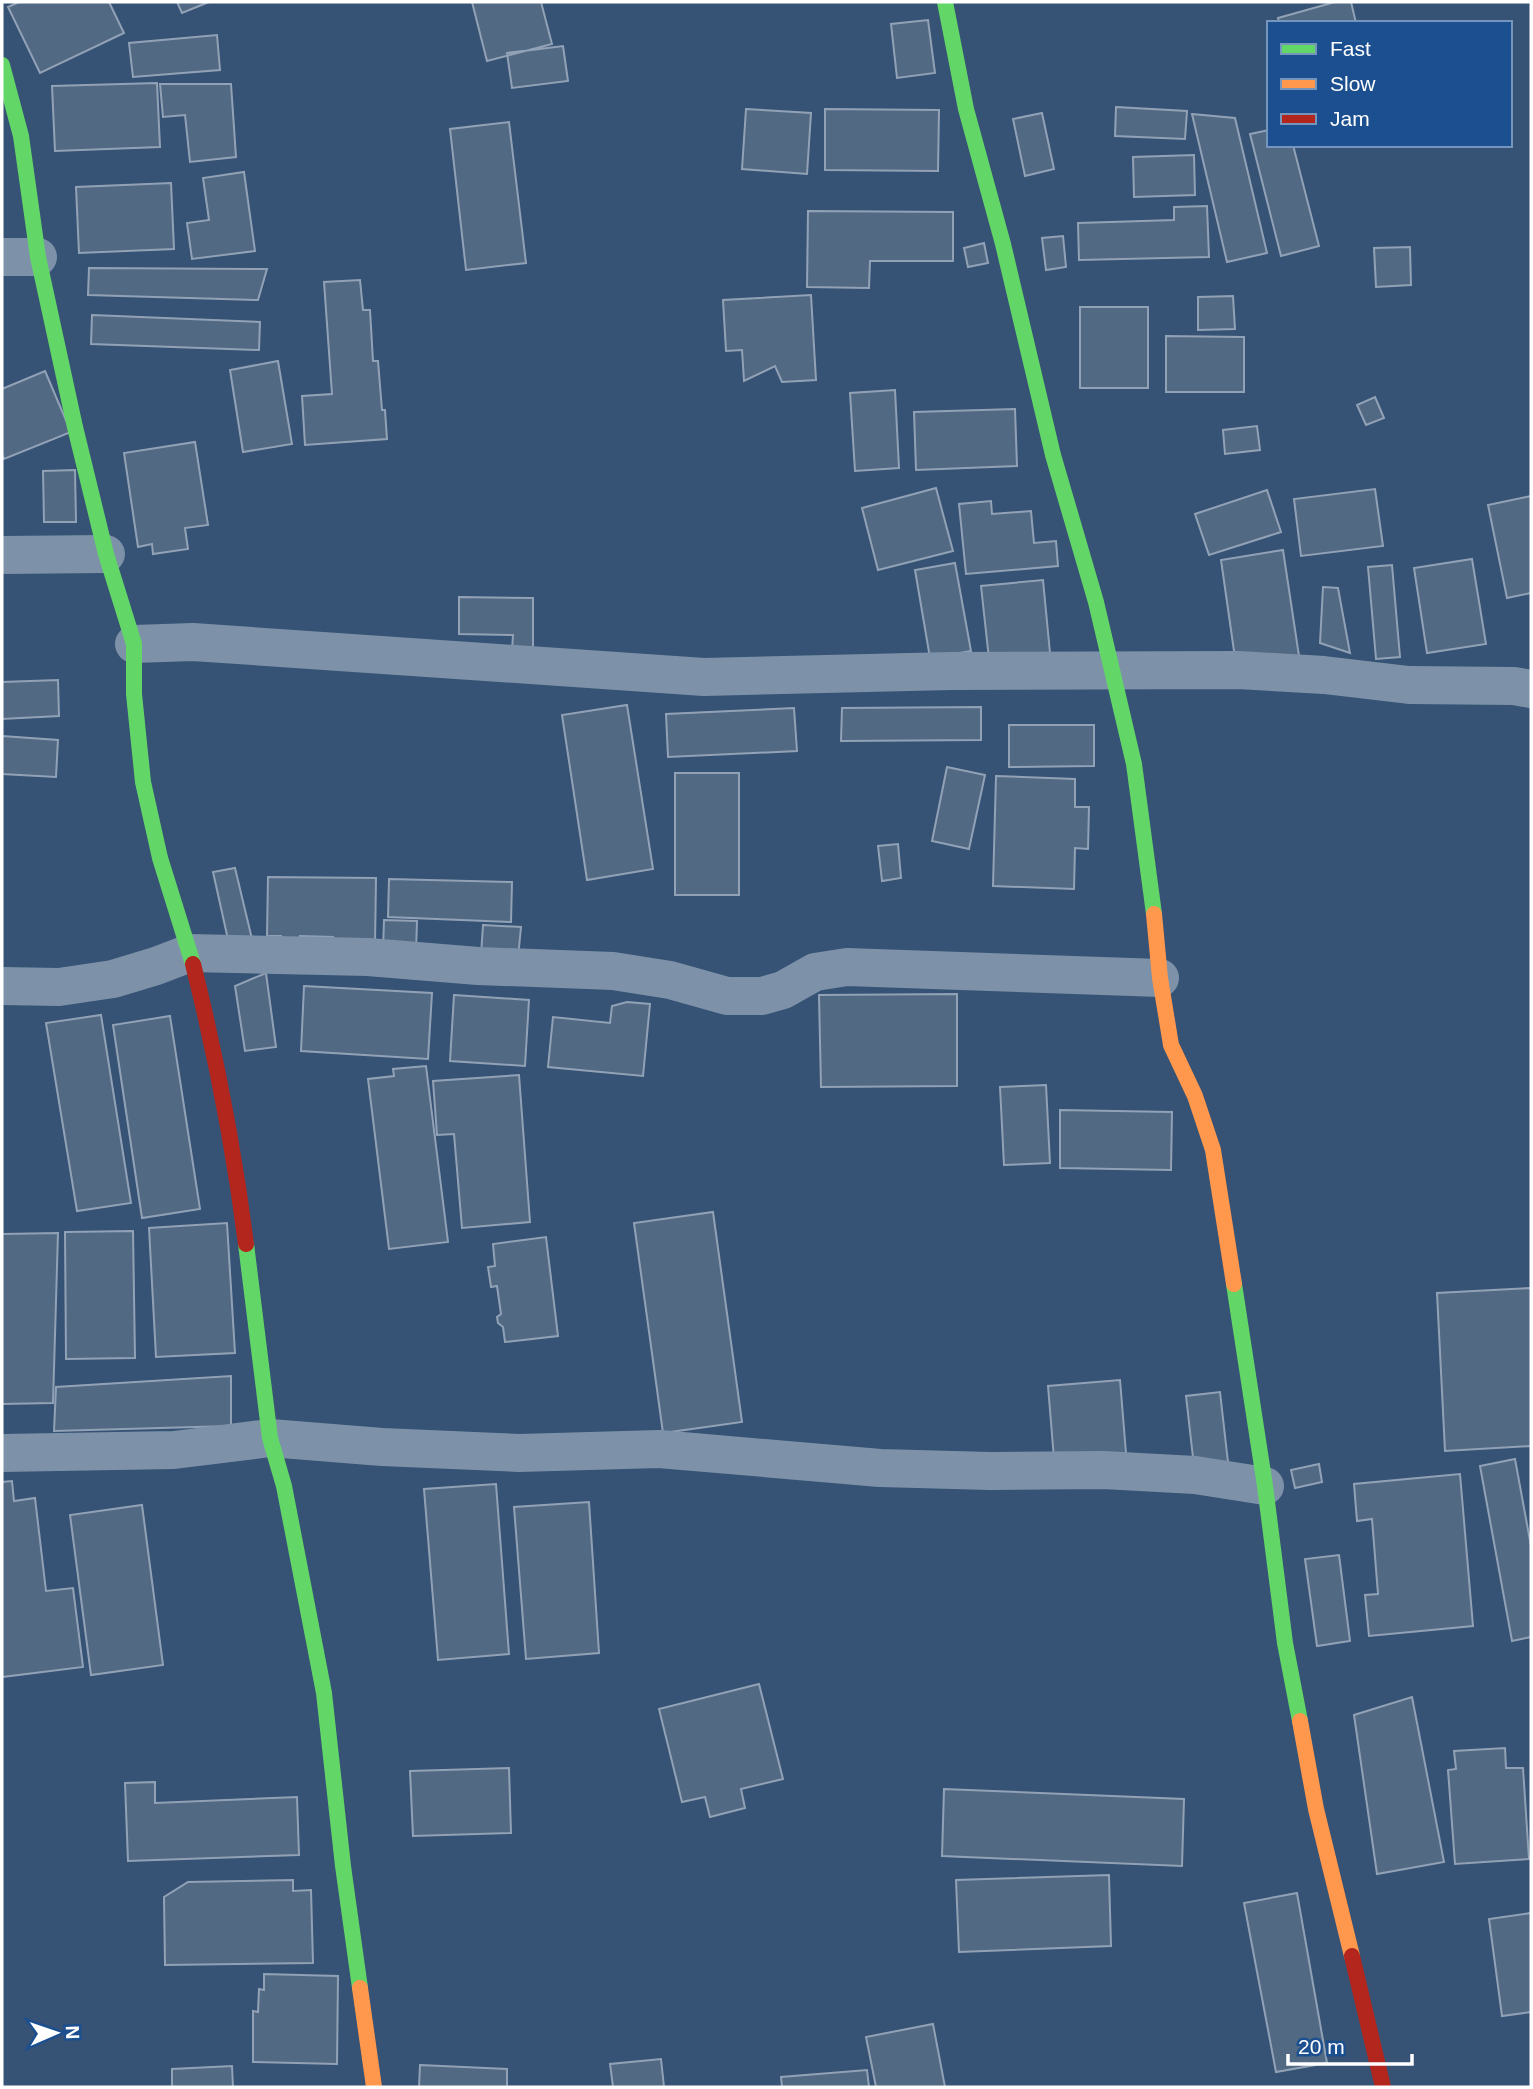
<svg xmlns="http://www.w3.org/2000/svg" width="1533" height="2089" viewBox="0 0 1533 2089" font-family="Helvetica,sans-serif">
<rect width="100%" height="100%" fill="#365274"/>
<path fill="#526984" stroke="#92a2b6" stroke-width="2" d="M19,2H109L124,33L40,73L8,7Z
M177,2H209L182,13Z
M472,2H541L552,44L487,61Z
M1335,2H1351L1356,23H1279L1278,18Z
M928,20L935,73L897,78L891,24Z
M217,35L220,70L133,77L129,43Z
M563,46L568,81L512,88L507,53Z
M157,83L160,147L55,151L52,86Z
M160,84H231L236,157L190,162L185,115L163,117Z
M1116,107L1187,111L1185,139L1115,136Z
M746,109L811,113L807,174L742,169Z
M825,109L939,110L938,171L825,170Z
M1042,113L1054,169L1025,176L1013,119Z
M1192,114L1235,118L1267,253L1227,262Z
M509,122L526,263L466,270L450,129Z
M1269,130V145H1293L1319,246L1281,256L1250,134Z
M1194,155L1195,195L1134,197L1133,157Z
M244,172L255,251L192,259L187,223L209,220L203,178Z
M171,183L174,249L79,253L76,187Z
M1207,206L1209,257L1079,260L1078,223L1174,220V207Z
M808,211L953,212V261H870L869,288L807,287Z
M1063,236L1066,267L1046,270L1042,238Z
M984,243L988,263L968,267L964,248Z
M1410,247L1411,285L1376,287L1374,248Z
M89,268L267,269L258,300L88,295Z
M360,280L363,310H370L373,361H378L382,410H385L387,439L305,445L302,396L332,394L324,282Z
M811,295L816,380L782,382L775,366L744,381L742,350L726,351L723,300Z
M1233,296L1235,329L1198,330V297Z
M1080,307H1148V388H1080Z
M92,315L260,322L259,350L91,344Z
M1166,336L1244,337V392H1166Z
M278,361L292,444L243,452L230,370Z
M45,371L71,432L4,459L2,454V389Z
M895,390L899,468L855,471L850,393Z
M1375,397L1384,418L1366,425L1357,405Z
M1015,409L1017,466L916,470L914,412Z
M1257,426L1260,450L1225,454L1223,430Z
M195,442L208,525L185,528L188,549L153,554L152,544L138,547L124,453Z
M75,470L76,522H44L43,471Z
M936,488L953,551L878,570L862,508Z
M1375,489L1383,546L1301,556L1294,499Z
M1267,490L1281,532L1209,555L1195,514Z
M1531,496V593L1507,598L1488,505Z
M991,501L992,514L1031,511L1034,543L1056,541L1058,566L966,574L959,504Z
M1283,550L1299,656L1236,665L1221,560Z
M1472,559L1486,644L1427,653L1414,568Z
M955,563L971,651L930,658L915,570Z
M1392,565L1400,657L1376,659L1368,567Z
M1043,580L1050,653L989,659L981,586Z
M1323,587L1338,588L1350,653L1320,643Z
M459,597L533,598V650H512L513,635L459,634Z
M58,680L59,716L2,719V682Z
M627,705L653,869L587,880L562,715Z
M981,707V740L841,741L842,708Z
M794,708L797,751L668,757L666,714Z
M1009,725H1094V766L1009,767Z
M2,736L58,740L56,777L2,774Z
M947,767L985,775L969,849L932,841Z
M675,773H739V895H675Z
M996,776L1075,779V807H1089L1088,849L1075,848L1074,889L993,886Z
M898,844L901,878L882,881L878,846Z
M235,868L252,939L229,944L213,872Z
M268,877L376,878L375,945L332,944L333,937L300,936V943H282L281,936H267Z
M389,879L512,882L511,922L388,917Z
M384,920L417,921L416,952L383,950Z
M483,925L521,927L518,958L481,955Z
M266,973L276,1047L245,1051L235,986Z
M304,986L432,993L428,1059L301,1051Z
M957,994V1086L821,1087L819,995Z
M454,995L529,1000L525,1066L450,1061Z
M627,1002L650,1004L643,1076L548,1067L553,1017L610,1023L612,1006Z
M101,1015L131,1203L77,1211L46,1023Z
M170,1016L200,1209L142,1218L113,1025Z
M426,1066L448,1242L389,1249L368,1079L394,1076L393,1069Z
M519,1075L530,1222L462,1228L454,1134L437,1135L433,1081Z
M1046,1085L1050,1163L1004,1165L1000,1087Z
M1060,1110L1172,1112L1171,1170L1060,1168Z
M713,1212L742,1422L663,1433L634,1223Z
M227,1223L235,1353L156,1357L149,1228Z
M133,1231L135,1358L66,1359L65,1232Z
M58,1233L53,1403L2,1404V1234Z
M546,1237L558,1336L505,1342L503,1327L498,1323L497,1317L501,1314L497,1286L491,1287L488,1267L495,1266L493,1244Z
M1531,1288V1446L1445,1451L1437,1293Z
M231,1376V1426L54,1431L56,1387Z
M1120,1380L1126,1453L1054,1459L1048,1386Z
M1220,1392L1229,1471L1195,1475L1186,1396Z
M1515,1459L1531,1546V1637L1512,1641L1480,1466Z
M1319,1464L1322,1482L1295,1488L1291,1470Z
M1460,1474L1473,1626L1369,1636L1365,1595L1378,1594L1372,1519L1357,1521L1354,1484Z
M12,1481L14,1501L35,1498L46,1591L73,1588L83,1667L2,1677V1482Z
M496,1484L509,1654L438,1660L424,1489Z
M589,1502L599,1653L526,1659L514,1507Z
M142,1505L163,1665L91,1675L70,1515Z
M1339,1555L1350,1641L1317,1646L1305,1559Z
M759,1684L783,1779L741,1789L745,1808L710,1817L705,1797L682,1802L659,1709Z
M1412,1697L1444,1862L1377,1874L1354,1715Z
M1505,1748L1506,1768H1523L1529,1859L1455,1864L1448,1770L1456,1769L1454,1751Z
M509,1768L511,1833L413,1836L410,1771Z
M155,1782V1803L297,1797L299,1855L128,1861L125,1783Z
M944,1789L1184,1799L1182,1866L942,1856Z
M1109,1875L1111,1946L959,1952L956,1880Z
M293,1880V1891L311,1890L313,1963L165,1965L164,1897L188,1882Z
M1297,1893L1327,2063L1276,2072L1244,1903Z
M1531,1913V2012L1502,2016L1489,1919Z
M264,1974L338,1976L337,2064L253,2062V2011L258,2012L259,1989L264,1990Z
M933,2024L945,2087H876L866,2037Z
M661,2059L664,2087H613L610,2064Z
M420,2065L507,2069V2087H419Z
M232,2066L233,2087H172V2069Z
M867,2070L869,2087H782L781,2077Z"/>
<g fill="none" stroke-linecap="round" stroke-linejoin="round">
<path stroke="#7d92a8" stroke-width="38" d="M2,257H38
M2,555L106,554
M134,644L193,642L704,677L951,671L1238,670L1324,675L1409,685L1514,686L1531,689
M2,986L59,987L113,979L156,966L190,953L368,957L478,966L613,971L670,980L727,996H762L783,990L815,972L847,967L1160,978
M2,1453L174,1450L270,1438L382,1447L519,1453L659,1449L880,1468L990,1471L1103,1470L1195,1475L1265,1486"/>
<path stroke="#63d668" stroke-width="16" d="M945,2L966,109L1003,244L1053,455L1096,602L1134,764L1154,914
M2,65L21,136L38,257L75,427L106,554L134,644V694L143,782L160,858L193,964
M246,1244L270,1438L284,1486L324,1693L343,1866L360,1988
M1234,1284L1265,1486L1285,1643L1300,1721"/>
<path stroke="#ff974d" stroke-width="16" d="M1154,914L1160,978L1171,1045L1195,1096L1213,1150L1234,1284
M1300,1721L1316,1809L1352,1956
M360,1988L374,2087"/>
<path stroke="#b3261e" stroke-width="16" d="M193,964C216,1056 234,1149 246,1244
M1352,1956L1383,2087"/>
</g>
<rect width="1533" height="2089" fill="none" stroke="#ffffff" stroke-width="7"/>
<rect x="1267" y="21" width="245" height="126" fill="#1b4f8f" stroke="#7695bc" stroke-width="2"/>
<rect x="1281" y="44" width="35" height="10" fill="#63d668" stroke="#7695bc" stroke-width="2"/>
<text x="1330" y="56" font-size="21" fill="#ffffff">Fast</text>
<rect x="1281" y="79" width="35" height="10" fill="#ff974d" stroke="#7695bc" stroke-width="2"/>
<text x="1330" y="91" font-size="21" fill="#ffffff">Slow</text>
<rect x="1281" y="114" width="35" height="10" fill="#b3261e" stroke="#7695bc" stroke-width="2"/>
<text x="1330" y="126" font-size="21" fill="#ffffff">Jam</text>
<g transform="translate(56 2033) rotate(88)" stroke="#1b4f8f" stroke-width="5" paint-order="stroke">
<path d="M0-5L12 26L0 18L-12 26Z" fill="#ffffff"/>
<text y="-10" font-size="19" font-weight="bold" text-anchor="middle" fill="#ffffff">N</text>
</g>
<path d="M1288 2054v10h124v-10" fill="none" stroke="#ffffff" stroke-width="3.5"/>
<text x="1298" y="2054" font-size="21" fill="#ffffff" stroke="#1b4f8f" stroke-width="5" paint-order="stroke">20 m</text>
</svg>
